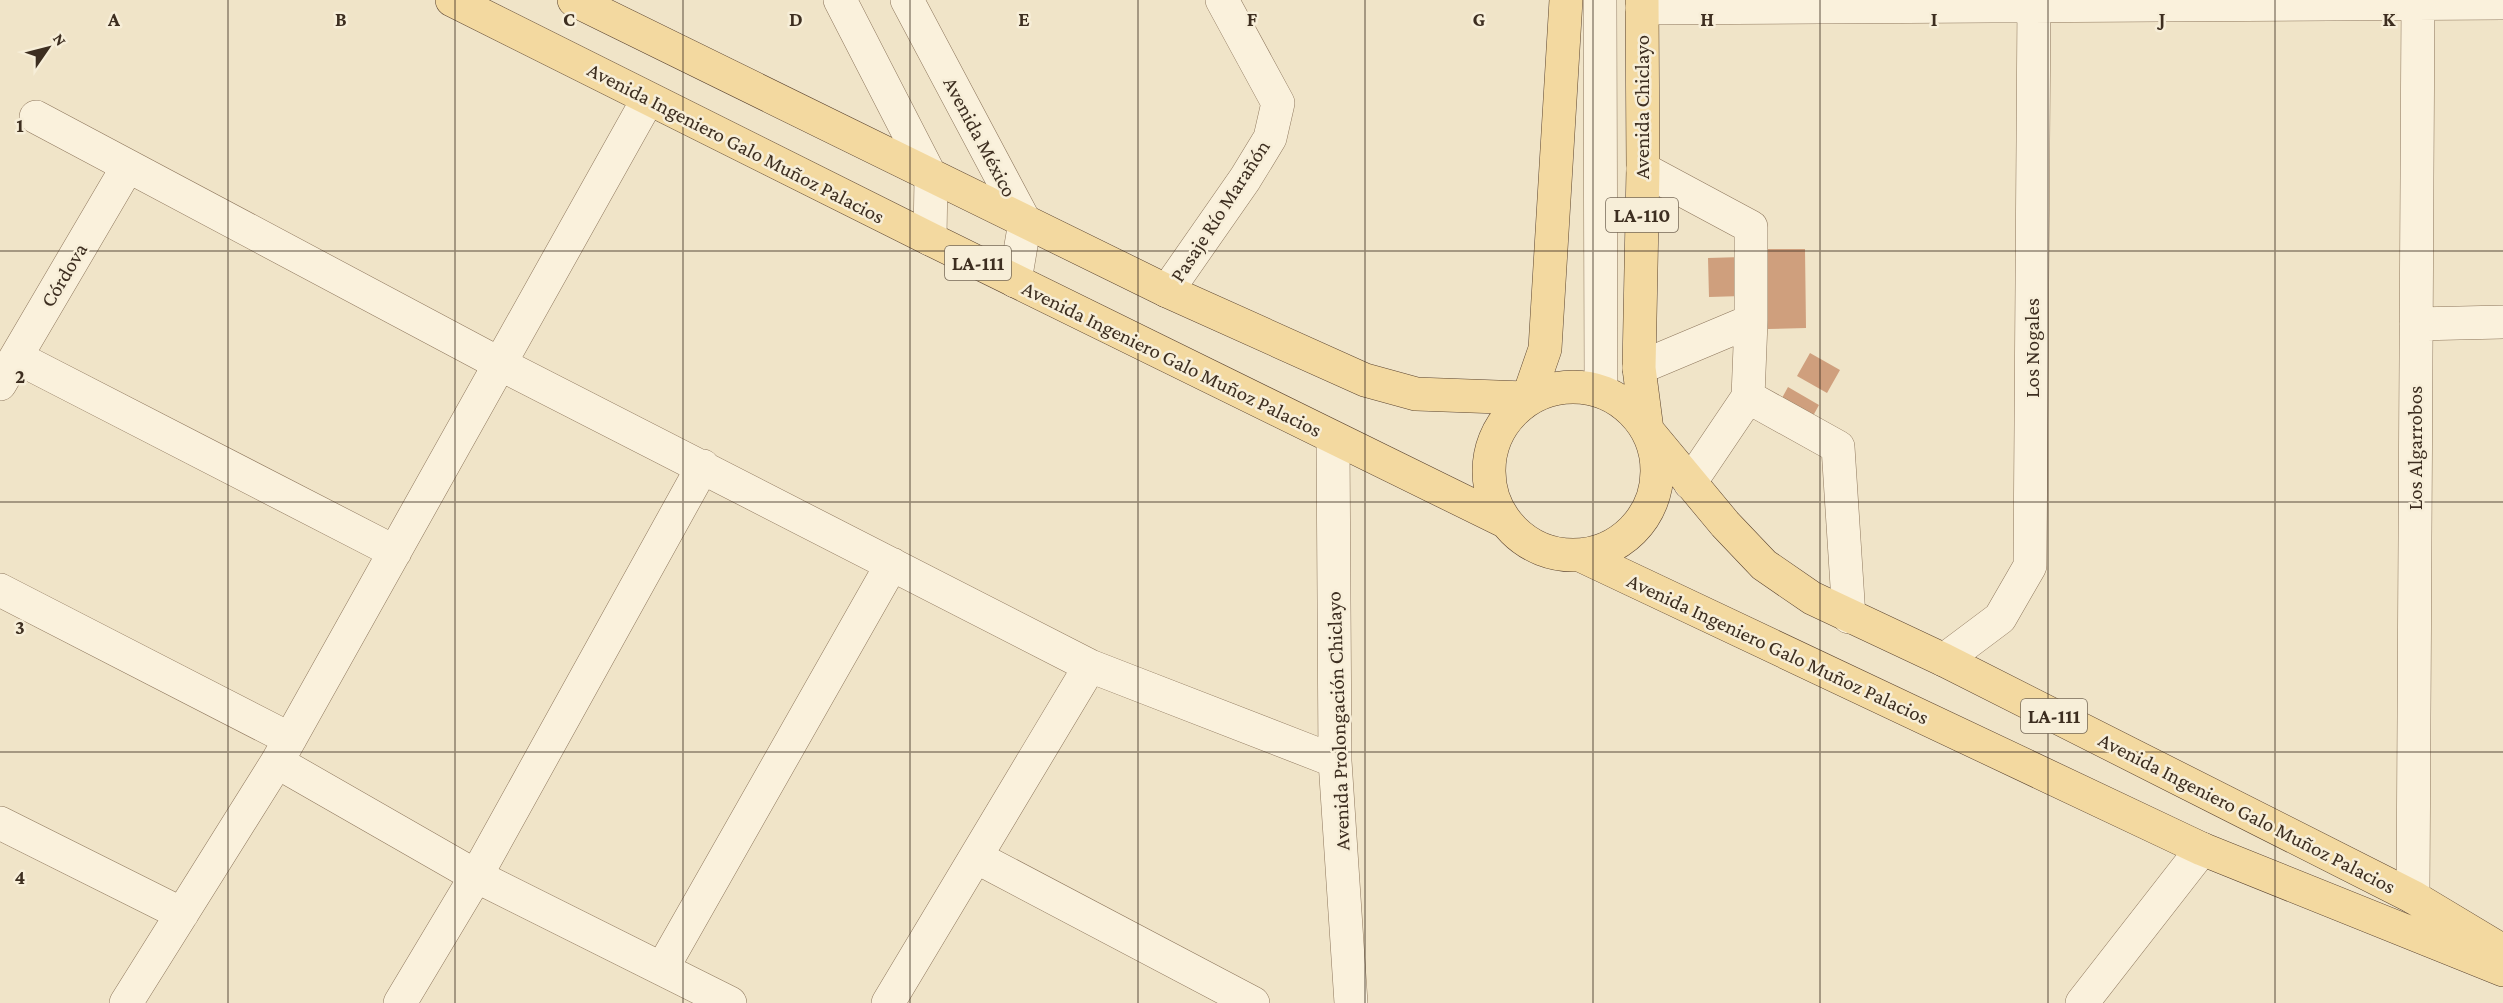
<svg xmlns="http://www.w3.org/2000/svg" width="2503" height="1003" viewBox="0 0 2503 1003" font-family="'Crimson Pro',serif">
<rect width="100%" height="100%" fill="#f0e4c8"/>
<path fill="#cf9f7d" d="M1767,249H1805L1806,328L1768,329Z
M1742,257V296L1709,297L1708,258Z
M1810,353L1840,370L1827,393L1797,376Z
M1788,387L1819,405L1803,434L1772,416Z"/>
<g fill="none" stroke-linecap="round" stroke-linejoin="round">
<g stroke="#8d765c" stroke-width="34">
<path id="minor" d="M840,0L931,177L930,239
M907,0L1025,222L1015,281
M1600,0L1601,391
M1642,8L2503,3
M36,117L500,364L1090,666L1335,761
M1167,291L1245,179L1270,138L1278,103L1222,0
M2416,324L2503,322
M16,357L395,552
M1639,368L1751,321V227L1643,169
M0,384L128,166
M1748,397L1751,321
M1333,439L1335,761L1351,1003
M1690,483L1748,397L1838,447L1849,617
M0,590L290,739
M1944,660L2000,618L2030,566L2034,0
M277,762L476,876L730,1003
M0,823L182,914
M976,857L1253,1003
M2413,897L2418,0
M662,969L892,564
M126,1003L277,762L648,99
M400,1003L476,876L703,466
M888,1003L1090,666
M2082,1003L2202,849"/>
</g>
<g stroke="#5b4430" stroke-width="34">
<path id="major" d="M452,0L930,239L1506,522
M574,0L1167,291L1365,380L1416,394L1528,398L1545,349L1566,0
M1642,0L1643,169L1639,368L1647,430L1725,524L1764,565L1812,598L1944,660L2413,897L2503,951
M1489 471a84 84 0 1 1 168 0a84 84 0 1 1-168 0Z
M1582,556L2202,849L2503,970"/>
</g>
<use href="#minor" stroke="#faf1dc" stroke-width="33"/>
<use href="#major" stroke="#f3d9a0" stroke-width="33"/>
</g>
<path fill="none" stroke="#3d2e20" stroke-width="1.5" stroke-opacity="0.55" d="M228,0V1003M455,0V1003M683,0V1003M910,0V1003M1138,0V1003M1365,0V1003M1593,0V1003M1820,0V1003M2048,0V1003M2275,0V1003M0,251H2503M0,502H2503M0,752H2503"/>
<g text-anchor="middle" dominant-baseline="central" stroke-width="5" stroke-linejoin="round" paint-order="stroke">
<g fill="#f7eed8" stroke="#756857" stroke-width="1.5">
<rect x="1606" y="198" width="72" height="34" rx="4.5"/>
<rect x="945" y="246" width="66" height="34" rx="4.5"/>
<rect x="2021" y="699" width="66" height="34" rx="4.5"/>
</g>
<g font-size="20" font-weight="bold" fill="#3d2e20">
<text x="1642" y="215">LA-110</text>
<text x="978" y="263">LA-111</text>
<text x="2054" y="716">LA-111</text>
</g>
<g font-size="21" fill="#3d2e20" stroke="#f7eed8">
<text transform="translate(1642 107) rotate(-90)">Avenida Chiclayo</text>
<text transform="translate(980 137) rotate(62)">Avenida México</text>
<text transform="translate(736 143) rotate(27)">Avenida Ingeniero Galo Muñoz Palacios</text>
<text transform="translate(1220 211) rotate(-57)">Pasaje Río Marañón</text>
<text transform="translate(64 275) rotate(-59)">Córdova</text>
<text transform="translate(2032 348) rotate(-90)">Los Nogales</text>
<text transform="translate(1172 359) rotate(26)">Avenida Ingeniero Galo Muñoz Palacios</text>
<text transform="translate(2415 448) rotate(-90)">Los Algarrobos</text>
<text transform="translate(1778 649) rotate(25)">Avenida Ingeniero Galo Muñoz Palacios</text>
<text transform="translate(1338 721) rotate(-92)">Avenida Prolongación Chiclayo</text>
<text transform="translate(2247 813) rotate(27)">Avenida Ingeniero Galo Muñoz Palacios</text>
</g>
</g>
<g font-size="20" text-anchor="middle" font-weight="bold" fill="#3d2e20" stroke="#f7eed8" stroke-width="5" stroke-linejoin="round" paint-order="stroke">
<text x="114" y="26">A</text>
<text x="341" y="26">B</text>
<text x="569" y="26">C</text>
<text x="796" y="26">D</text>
<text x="1024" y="26">E</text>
<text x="1252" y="26">F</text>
<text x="1479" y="26">G</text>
<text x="1707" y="26">H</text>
<text x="1934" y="26">I</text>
<text x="2162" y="26">J</text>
<text x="2389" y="26">K</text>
<text x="20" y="132">1</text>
<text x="20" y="383">2</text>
<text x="20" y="634">3</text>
<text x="20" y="884">4</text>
</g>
<g transform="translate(48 48) rotate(55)" stroke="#f7eed8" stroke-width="4.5" paint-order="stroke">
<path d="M0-4.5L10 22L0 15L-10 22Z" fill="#3d2e20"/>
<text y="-9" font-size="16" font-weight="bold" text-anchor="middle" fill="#3d2e20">N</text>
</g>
</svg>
